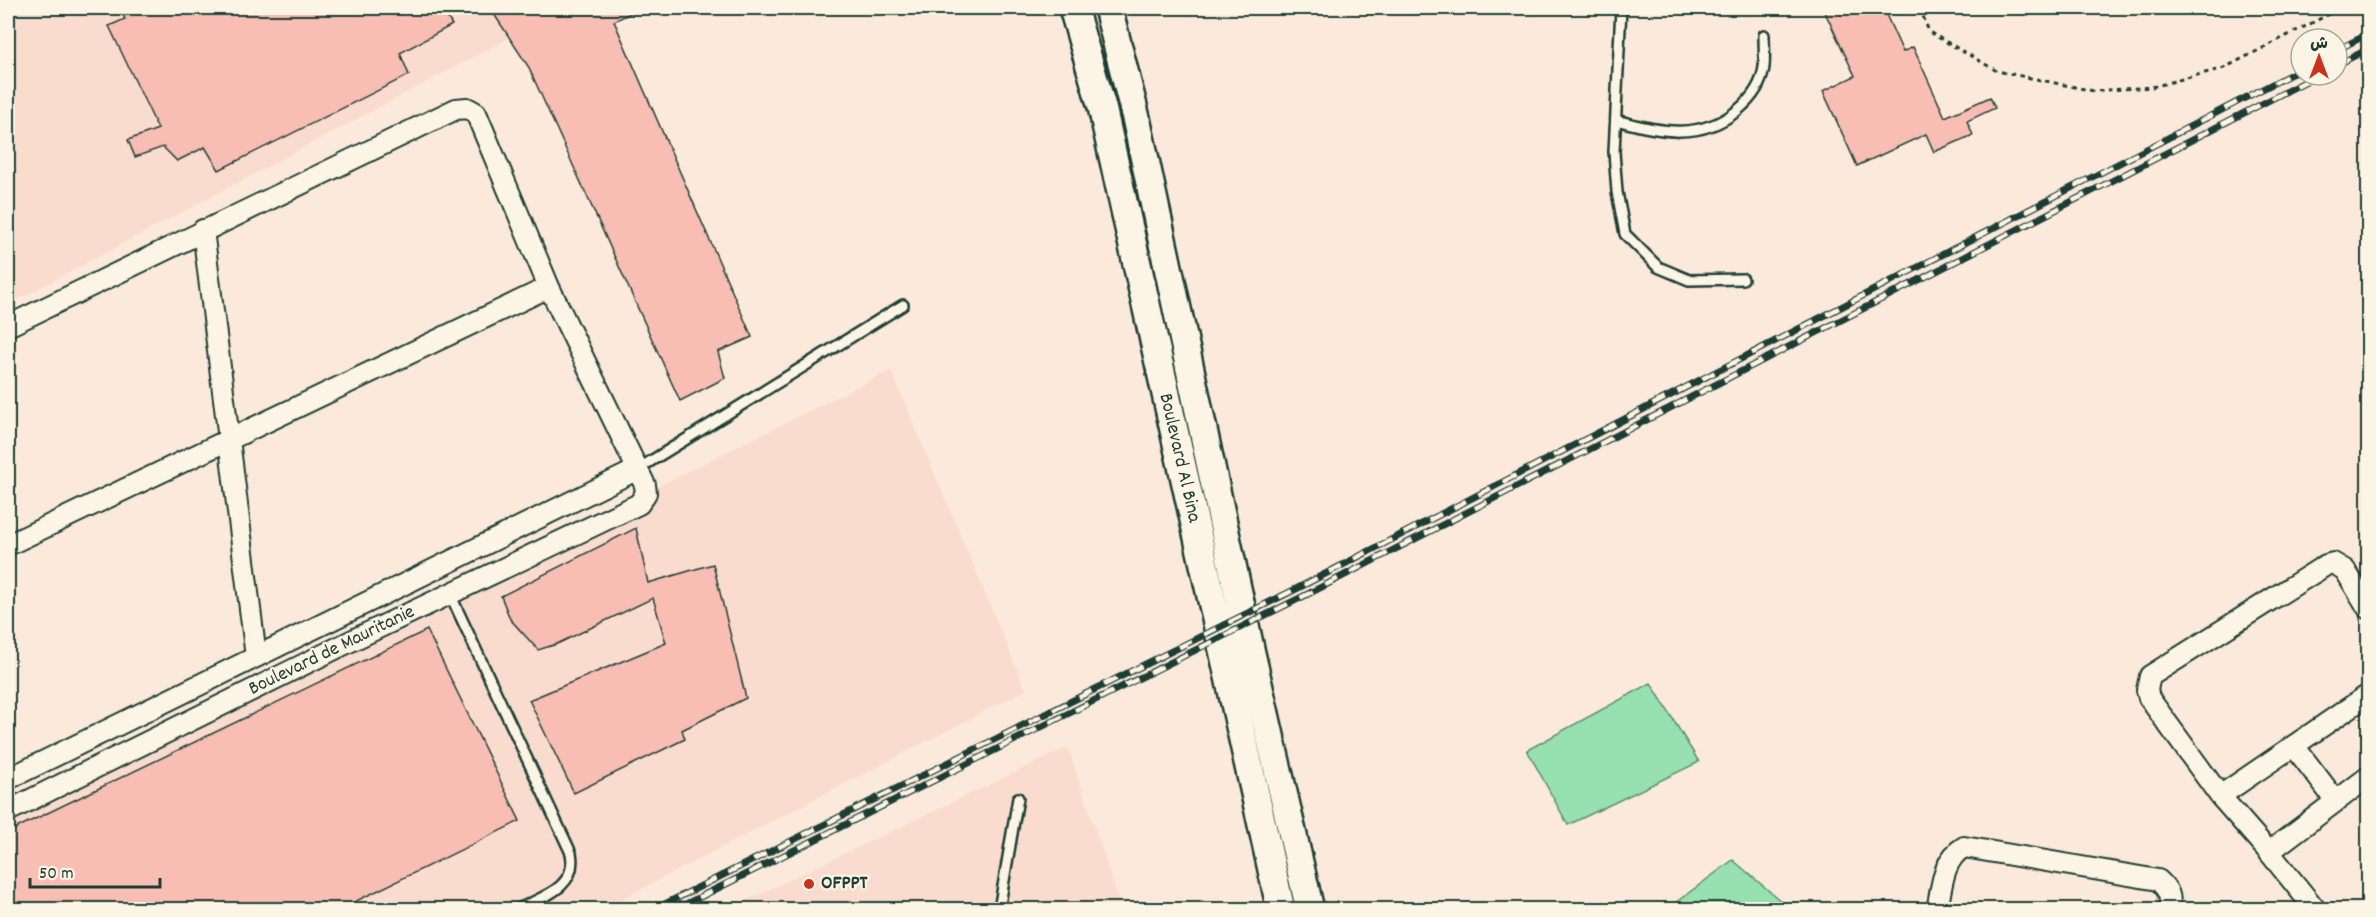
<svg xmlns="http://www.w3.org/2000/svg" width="2376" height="917" viewBox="0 0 2376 917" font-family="Dekko,'Playpen Sans Arabic',sans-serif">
<rect width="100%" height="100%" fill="#fbeadb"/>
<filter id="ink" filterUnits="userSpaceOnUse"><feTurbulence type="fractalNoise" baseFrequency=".0167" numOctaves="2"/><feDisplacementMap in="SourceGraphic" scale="12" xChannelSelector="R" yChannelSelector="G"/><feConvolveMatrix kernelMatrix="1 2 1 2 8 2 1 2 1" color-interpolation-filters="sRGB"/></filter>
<g filter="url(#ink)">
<path fill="#fadccf" d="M8,8H566L8,305Z
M891,370L1026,690L603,909L8,910V810Z
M1068,747L1122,909L725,910Z"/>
<path fill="#97e0b0" stroke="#5b8e72" stroke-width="1.5" d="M1651,683L1699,762L1568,825L1527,750Z
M1733,860L1782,902V909H1667Z"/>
<path fill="#f8bdb3" stroke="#1f3d34" stroke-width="1.5" d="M119,8H442L452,25L400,53L409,75L219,170L205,147L177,161L163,147L135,157L128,140L158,129L109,26L125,19Z
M490,8H641L614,21L752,337L718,352L725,378L680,401L528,66Z
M1823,8H1883L1903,52L1913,47L1945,117L1990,97L1995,108L1967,121L1973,135L1934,152L1926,134L1857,166L1823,91L1855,76Z
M636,528L648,583L713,564L746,698L682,730L685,739L574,793L529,700L666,643L653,598L557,644L538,650L510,619L501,596Z
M427,630L520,821L340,909H8V832Z"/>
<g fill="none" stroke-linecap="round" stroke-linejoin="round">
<g stroke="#1f3d34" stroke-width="14">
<path id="service" d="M1621,8L1614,152L1617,192L1625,234L1658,267L1689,280L1743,279
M1616,120C1659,132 1701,141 1738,110C1751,99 1762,84 1764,67C1765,57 1764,45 1764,35
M638,469L903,305
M450,594L571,853C578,888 542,897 516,910
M999,910L1018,798"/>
</g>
<g stroke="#1f3d34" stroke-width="24">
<path id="minor" d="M203,230L256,657
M8,326L456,109L467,108L476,113L549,287L645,485L646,493L639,504L357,638L8,811
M8,545L549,287
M2294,746L2336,801
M8,779L638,469
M2220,796L2368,695
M2269,852L2220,796L2149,698L2147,690L2150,676L2326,565L2333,563L2345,570L2368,608
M1937,910C1942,887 1942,860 1964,847L2158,880C2168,889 2172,896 2169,910
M2316,910L2269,852L2368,777"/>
</g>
<g stroke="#1f3d34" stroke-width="32">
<path id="secondary" d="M1073,8L1102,107L1281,910
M1108,8L1136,118L1251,653L1310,910"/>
</g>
<path stroke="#1f3d34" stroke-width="3" stroke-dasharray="4.5 4.5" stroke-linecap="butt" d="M1920,8L1929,32L1997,71L2094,91L2152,87L2224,68L2341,8"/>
<use href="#service" stroke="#fcf5e5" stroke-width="9"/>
<use href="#minor" stroke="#fcf5e5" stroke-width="20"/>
<use href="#secondary" stroke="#fcf5e5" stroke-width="27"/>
<g stroke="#1f3d34" stroke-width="7">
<path id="rail" d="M2337,50L2368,34
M2337,65L2368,49
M653,910L1300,587L2301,69
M674,910L1304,596L2318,75"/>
</g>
<use href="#rail" stroke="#fcf5e5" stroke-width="4.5" stroke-dasharray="14" stroke-linecap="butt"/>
</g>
</g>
<circle fill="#c8321e" stroke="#fcf5e5" stroke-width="2" cx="809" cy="884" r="6"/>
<g text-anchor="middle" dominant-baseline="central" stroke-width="4.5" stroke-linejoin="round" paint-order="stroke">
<g font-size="20" fill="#1f3d34" stroke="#fcf5e5">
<text transform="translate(1179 458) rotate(77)">Boulevard Al Bina</text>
<text transform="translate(332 651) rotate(-26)">Boulevard de Mauritanie</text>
</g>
<g font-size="20" font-weight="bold" fill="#1f3d34" stroke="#fcf5e5" text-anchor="start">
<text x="821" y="884">OFPPT</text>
</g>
</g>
<rect width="2376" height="917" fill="none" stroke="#fcf5e5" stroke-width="30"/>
<rect x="15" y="15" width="2346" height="887" fill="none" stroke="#1f3d34" stroke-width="2" filter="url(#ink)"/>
<g transform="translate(2319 57)"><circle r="28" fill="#fcf5e5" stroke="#a4ab9e" stroke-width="1.5"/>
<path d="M0-4.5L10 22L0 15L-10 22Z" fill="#c8321e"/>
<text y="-9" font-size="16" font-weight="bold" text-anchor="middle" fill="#1f3d34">ش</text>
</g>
<path d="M30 878v9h130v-9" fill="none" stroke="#1f3d34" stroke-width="3"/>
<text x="39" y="878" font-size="18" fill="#1f3d34" stroke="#fcf5e5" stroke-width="4.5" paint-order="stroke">50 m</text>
</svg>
